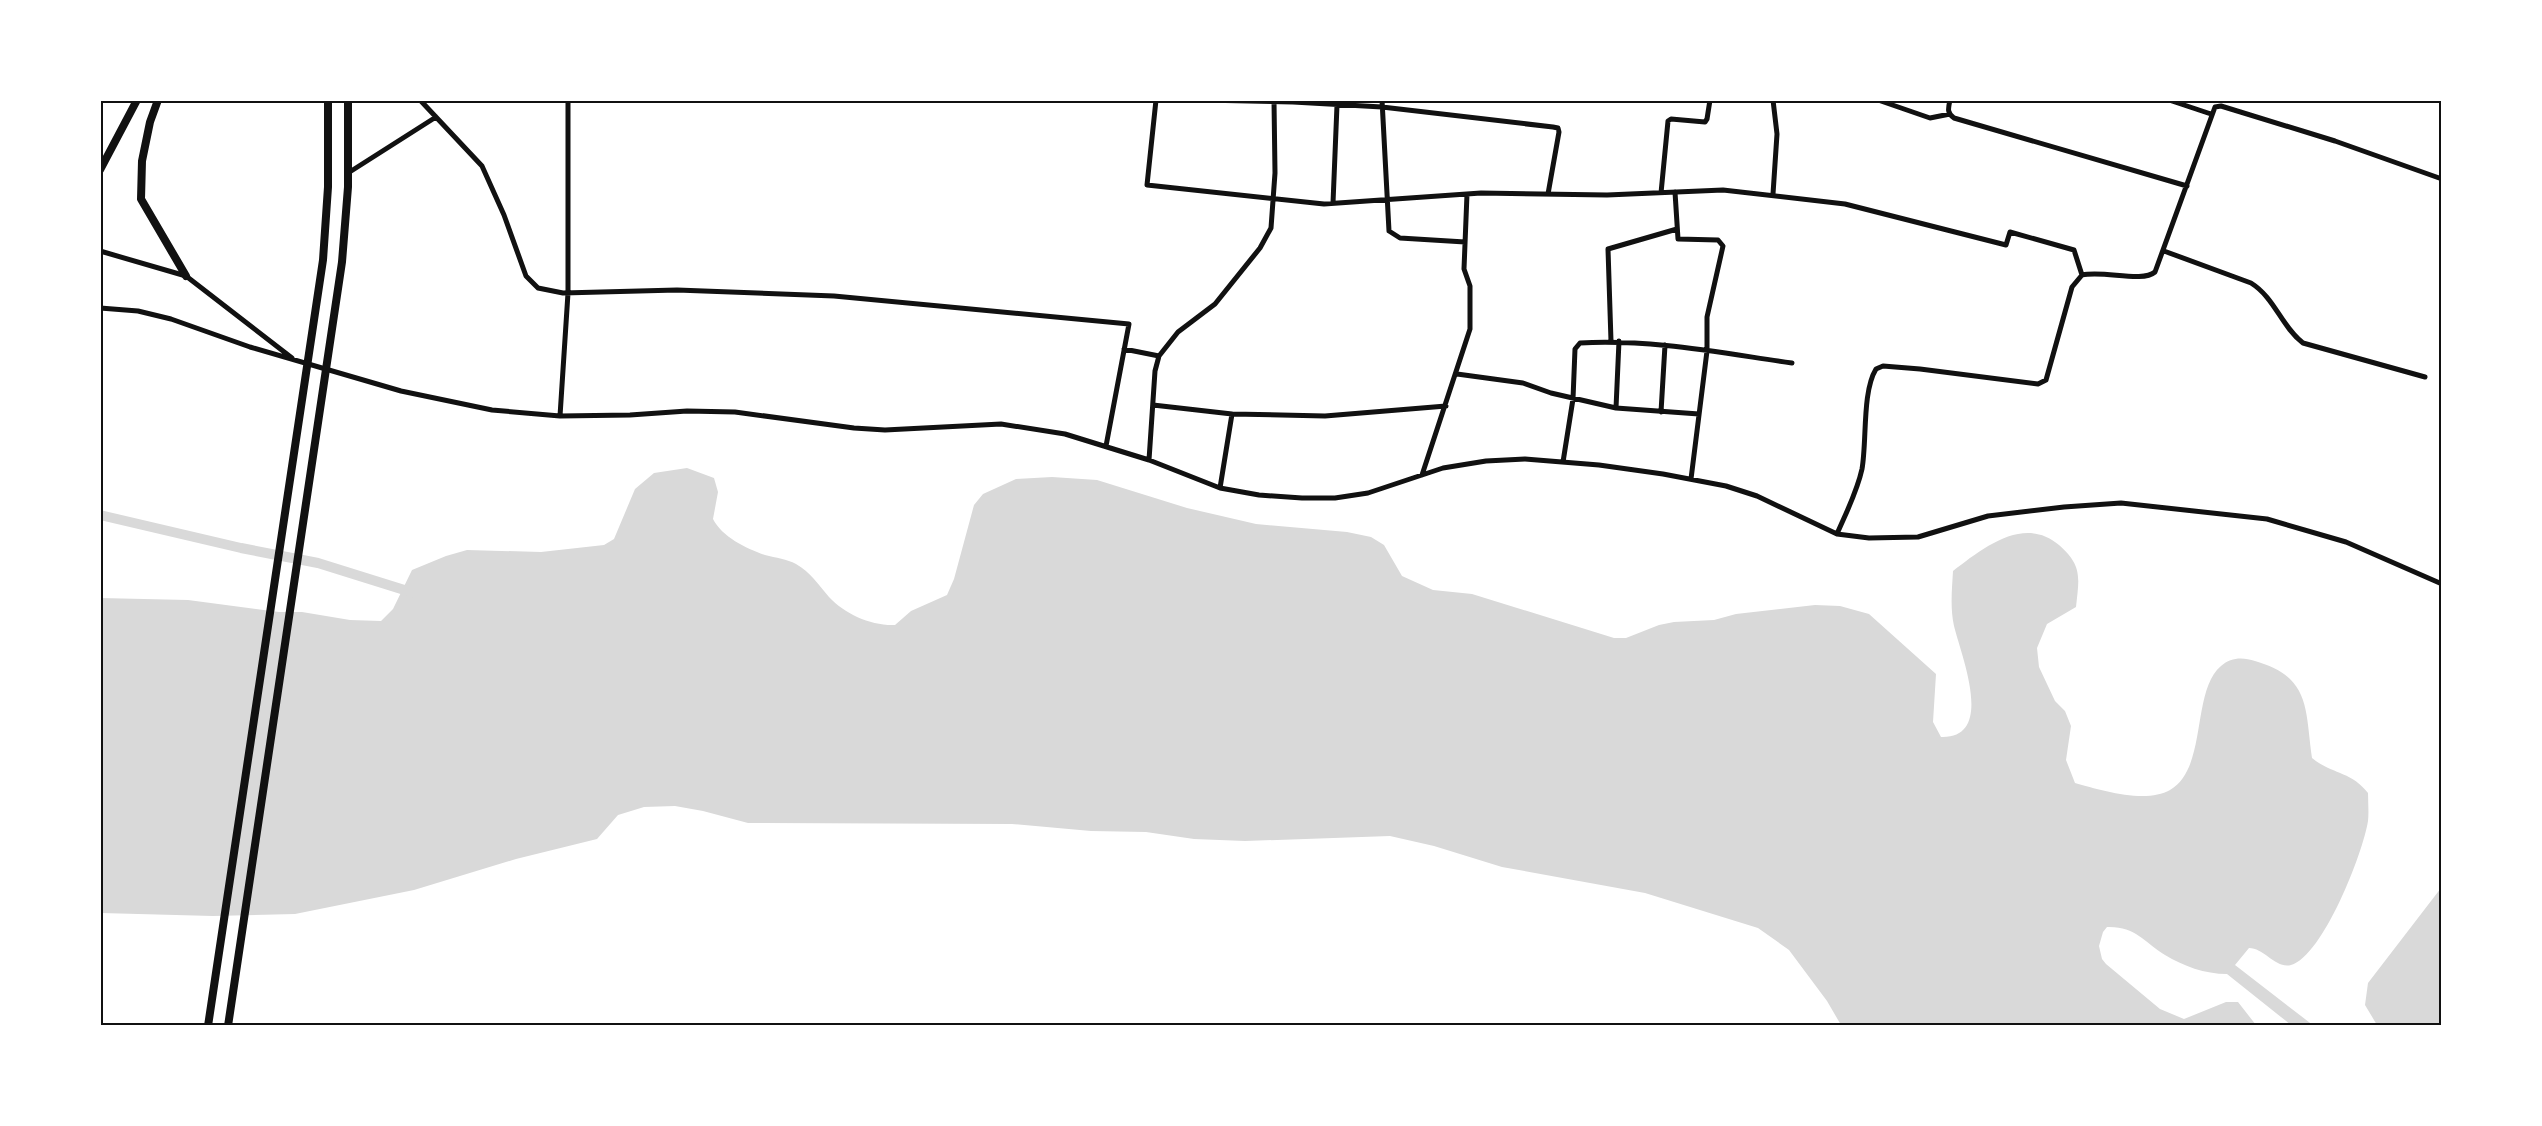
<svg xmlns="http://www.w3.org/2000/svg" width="2542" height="1126" viewBox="0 0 2542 1126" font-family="'Exo 2',sans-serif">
<rect width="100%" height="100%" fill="#fff"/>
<path fill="#d9d9d9" d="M687,468L714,478L718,492L713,519C722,537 747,549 765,555C776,558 787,559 796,564C810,572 819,585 829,597C845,614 871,626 895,625L911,611L947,595L954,579L974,505L983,494L1016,479L1052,477L1097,480L1187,508L1256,524L1347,532L1371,537L1384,545L1402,576L1433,590L1472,594L1614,638H1626L1659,625L1674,622L1714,620L1736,614L1815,605L1840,606L1869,614L1936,674L1933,722L1941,737C1996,739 1961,655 1954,626C1950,608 1952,589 1953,571C1983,548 2024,515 2059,545C2083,566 2079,578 2076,607L2047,624L2037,648L2039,667L2055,701L2065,711L2071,726L2066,760L2075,783C2100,790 2146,804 2170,790C2208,768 2191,691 2221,666C2231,657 2243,657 2255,661C2311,677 2305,709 2312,758C2331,774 2351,771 2368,793C2368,802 2369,812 2368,821C2363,853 2323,956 2291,965C2276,969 2264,948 2249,948L2235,965L2314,1026L2291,1025L2227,974C2205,974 2183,966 2165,955C2143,941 2135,926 2107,927L2103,932L2099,946L2102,959L2106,964L2160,1009L2184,1019L2226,1002H2238L2256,1025H1841L1827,1001L1789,950L1758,928L1645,893L1502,867L1434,846L1390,836L1245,841L1194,839L1146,832L1091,831L1012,824L748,823L703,811L675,806L644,807L618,815L597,839L516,859L414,890L295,914L213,916L101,913L100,598L188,600L279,612H302L350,620L381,621L393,609L412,570L446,556L467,550L541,552L604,545L614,539L635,489L654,473Z
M2441,888V1025H2377L2365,1005L2368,983Z"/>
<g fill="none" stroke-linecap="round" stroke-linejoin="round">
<path stroke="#d9d9d9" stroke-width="10" d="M100,515L241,548L318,563L414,593"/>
<path stroke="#111" stroke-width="5" d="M420,100L482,166L504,215L526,276L538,288L563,293L677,290L834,296L1129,324L1106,446
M1156,100L1147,185L1324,204L1481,193L1607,195L1723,190L1845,204L2006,245L2010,232L2074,250L2082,275
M1202,100L1293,102L1382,107L1553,127L1558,128L1559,132L1548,194
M1382,100L1389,231L1400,238L1465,242
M1878,100L1930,118L1950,114
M1950,100C1948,109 1947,113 1954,118L2187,186
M2169,100L2211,114
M348,173L436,117
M1675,192L1678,239L1718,240L1723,246L1707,317V351L1691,479
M1661,193L1668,121L1671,119L1705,122L1707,119L1710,100
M1773,194L1777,134L1773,100
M1333,203L1337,105
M100,251L186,276L292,358
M2164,251L2251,283C2275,298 2281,326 2303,343L2425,377
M100,308L138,311L171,319L250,347L401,391L492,410L560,416L630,415L687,411L735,412L854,428L885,430L1001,424L1065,434L1149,460L1220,488L1259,495L1302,498H1335L1368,493L1443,468L1486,461L1525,459L1599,465L1663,474L1726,486L1757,496L1837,534L1869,538L1918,537L1988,516L2064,507L2121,503L2267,519L2346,542L2442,584
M1611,341L1608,249L1677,229
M1124,349L1159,356
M1457,374L1523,383L1551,393L1616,408L1699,414
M1153,405L1232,414L1325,416L1446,406
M1616,408L1619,341
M1661,412L1665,345
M560,416L568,293V100
M1149,460L1155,371L1159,356L1178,332L1215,304L1260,248L1271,228L1275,173L1274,101
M1563,462L1573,399L1575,349L1580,343C1651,339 1721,353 1792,363
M1422,475L1470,329V286L1464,269L1467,194
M1220,488L1232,414
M1837,534C1846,513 1857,492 1862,469C1867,441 1862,392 1876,369L1883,366L1920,369L2038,384L2046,380L2072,287L2082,275C2104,270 2142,283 2155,272L2215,107L2221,106L2335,141L2442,179"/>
<path stroke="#111" stroke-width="8" d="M158,100L150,122L142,161L141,199L186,276
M100,170L137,100
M208,1026L323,260L328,187V100
M228,1026L342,262L348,187V100"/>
</g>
<rect width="2542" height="1126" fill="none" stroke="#ffffff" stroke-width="204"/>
<rect x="102" y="102" width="2338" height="922" fill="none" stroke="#111" stroke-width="2"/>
</svg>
